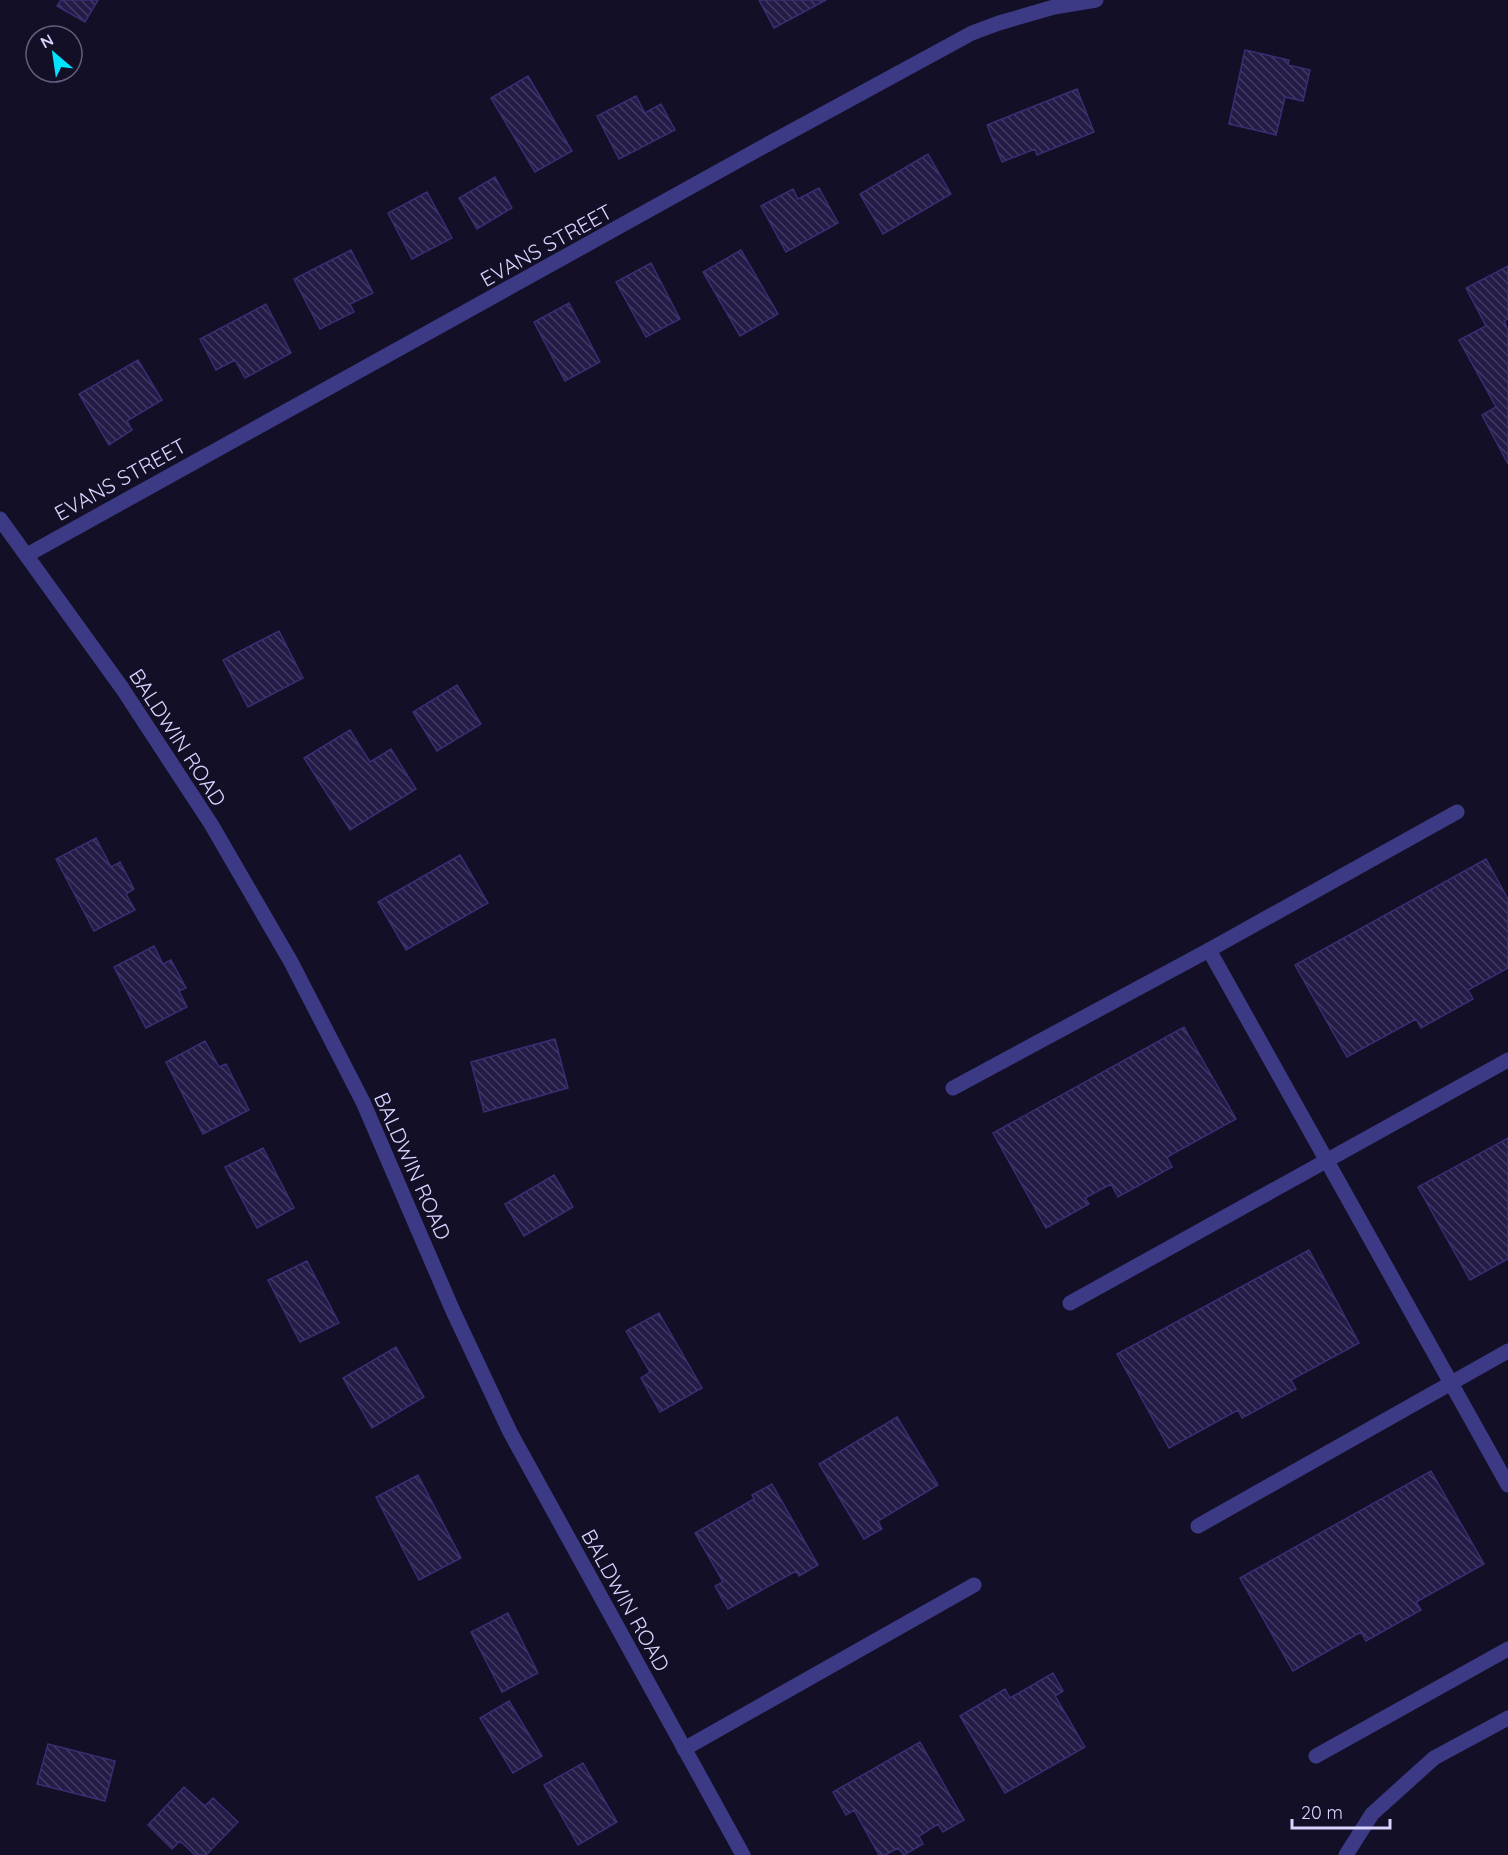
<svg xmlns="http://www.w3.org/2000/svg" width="1508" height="1855" viewBox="0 0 1508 1855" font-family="Quicksand,sans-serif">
<defs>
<pattern id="building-back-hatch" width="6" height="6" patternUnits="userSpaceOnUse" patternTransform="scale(1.5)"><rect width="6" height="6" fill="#241b47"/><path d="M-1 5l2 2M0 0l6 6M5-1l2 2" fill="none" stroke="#433b63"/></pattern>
</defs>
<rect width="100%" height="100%" fill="#130f26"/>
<path fill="url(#building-back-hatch)" stroke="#3b2d73" stroke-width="1.5" d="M61,0H98L85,22L57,6Z
M759,0H826L774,28Z
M1245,50L1289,60L1288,65L1310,70L1303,101L1285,97L1276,135L1229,124Z
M528,76L572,151L535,172L491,98Z
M1077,89L1094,132L1037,155L1035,149L1002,162L987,125Z
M636,96L645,113L661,104L675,130L619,159L597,116Z
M928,154L951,194L883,234L860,194Z
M495,177L512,208L477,229L459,198Z
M819,188L838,223L786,252L761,206L793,189L798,199Z
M427,192L452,238L412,259L388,213Z
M351,250L373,293L350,304L354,312L320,329L294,279Z
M741,250L778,314L740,336L703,272Z
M651,263L680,319L646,337L616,282Z
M1508,266V319L1504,321L1508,330V464L1482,415L1496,407L1459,340L1486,326L1466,288Z
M569,303L600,362L565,381L534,322Z
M266,304L291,353L245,378L235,360L216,370L200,339Z
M138,360L162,400L127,421L132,430L109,445L79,394Z
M279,631L303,678L248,707L223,660Z
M457,685L481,724L437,751L413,712Z
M350,730L370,762L391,749L416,789L350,830L304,758Z
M96,838L111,867L120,862L134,889L126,894L135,910L94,931L56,859Z
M460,855L488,903L406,950L378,902Z
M1486,859L1508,899V968L1468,990L1473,999L1421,1028L1416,1019L1347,1057L1295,965Z
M154,946L163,964L171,960L186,988L179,991L187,1007L146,1028L114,967Z
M1184,1027L1236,1119L1167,1157L1172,1167L1118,1197L1111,1184L1085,1198L1089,1204L1046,1228L993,1133Z
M555,1039L568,1088L484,1112L471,1062Z
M205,1041L219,1067L226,1064L249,1110L203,1134L166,1062Z
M1508,1138V1259L1470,1280L1418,1187Z
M263,1148L294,1208L257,1228L225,1167Z
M554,1175L573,1207L524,1236L505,1204Z
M1309,1250L1359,1343L1291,1380L1296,1389L1242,1418L1238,1410L1169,1448L1117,1354Z
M307,1261L339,1323L300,1342L268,1280Z
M659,1313L702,1388L660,1412L641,1378L650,1372L626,1331Z
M396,1347L424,1397L372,1428L343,1378Z
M897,1417L938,1485L878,1521L882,1529L864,1539L819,1464Z
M1431,1471L1484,1564L1416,1602L1421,1610L1366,1641L1361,1632L1293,1671L1240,1578Z
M418,1475L461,1558L419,1580L376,1497Z
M772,1484L818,1565L799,1576L796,1571L728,1609L715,1586L723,1582L695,1533L754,1499L752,1495Z
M508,1613L538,1673L502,1692L471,1632Z
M1053,1673L1063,1691L1055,1696L1085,1747L1005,1793L960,1716L1005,1689L1010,1698Z
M509,1701L542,1756L513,1773L480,1718Z
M920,1742L964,1820L943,1832L938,1824L919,1836L923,1844L904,1855L898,1848L885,1855H879L854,1810L846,1815L833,1792Z
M48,1744L115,1761L105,1801L37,1784Z
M583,1763L617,1822L578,1845L544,1785Z
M184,1787L205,1806L213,1798L238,1822L206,1855H195L180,1841L172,1849L148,1825Z"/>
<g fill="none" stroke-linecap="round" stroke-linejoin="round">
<path stroke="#3d3a85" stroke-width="15" d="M953,1088L1209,950L1457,812
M1070,1303L1508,1060
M1198,1526L1508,1351
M684,1749L974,1585
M1316,1756L1508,1649"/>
<path stroke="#3d3a85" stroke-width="15" d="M0,519L122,688L211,824L291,962L363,1102L453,1311L510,1432L743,1855
M27,555L759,149L972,33L999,23L1054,7L1096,0
M1209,950L1508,1485
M1346,1855L1372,1814L1434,1758L1508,1718"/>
</g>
<g text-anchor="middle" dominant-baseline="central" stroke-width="4.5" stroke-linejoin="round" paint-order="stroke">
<g font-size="21" fill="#d9d4ff" stroke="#130f26">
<text transform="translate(546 245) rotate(-29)">EVANS STREET</text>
<text transform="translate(120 479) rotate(-29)">EVANS STREET</text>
<text transform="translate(178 737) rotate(57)">BALDWIN ROAD</text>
<text transform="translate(413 1166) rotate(66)">BALDWIN ROAD</text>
<text transform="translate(626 1600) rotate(61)">BALDWIN ROAD</text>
</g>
</g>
<g transform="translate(54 54) rotate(331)"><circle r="28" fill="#130f26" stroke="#625e7d" stroke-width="1.5"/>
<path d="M0-4.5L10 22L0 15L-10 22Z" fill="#00e5ff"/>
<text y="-9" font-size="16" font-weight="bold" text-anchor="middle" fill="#d9d4ff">N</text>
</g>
<path d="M1292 1819v9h98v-9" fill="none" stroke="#d9d4ff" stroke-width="3"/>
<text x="1301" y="1819" font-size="18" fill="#d9d4ff" stroke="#130f26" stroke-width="4.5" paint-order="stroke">20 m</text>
</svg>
